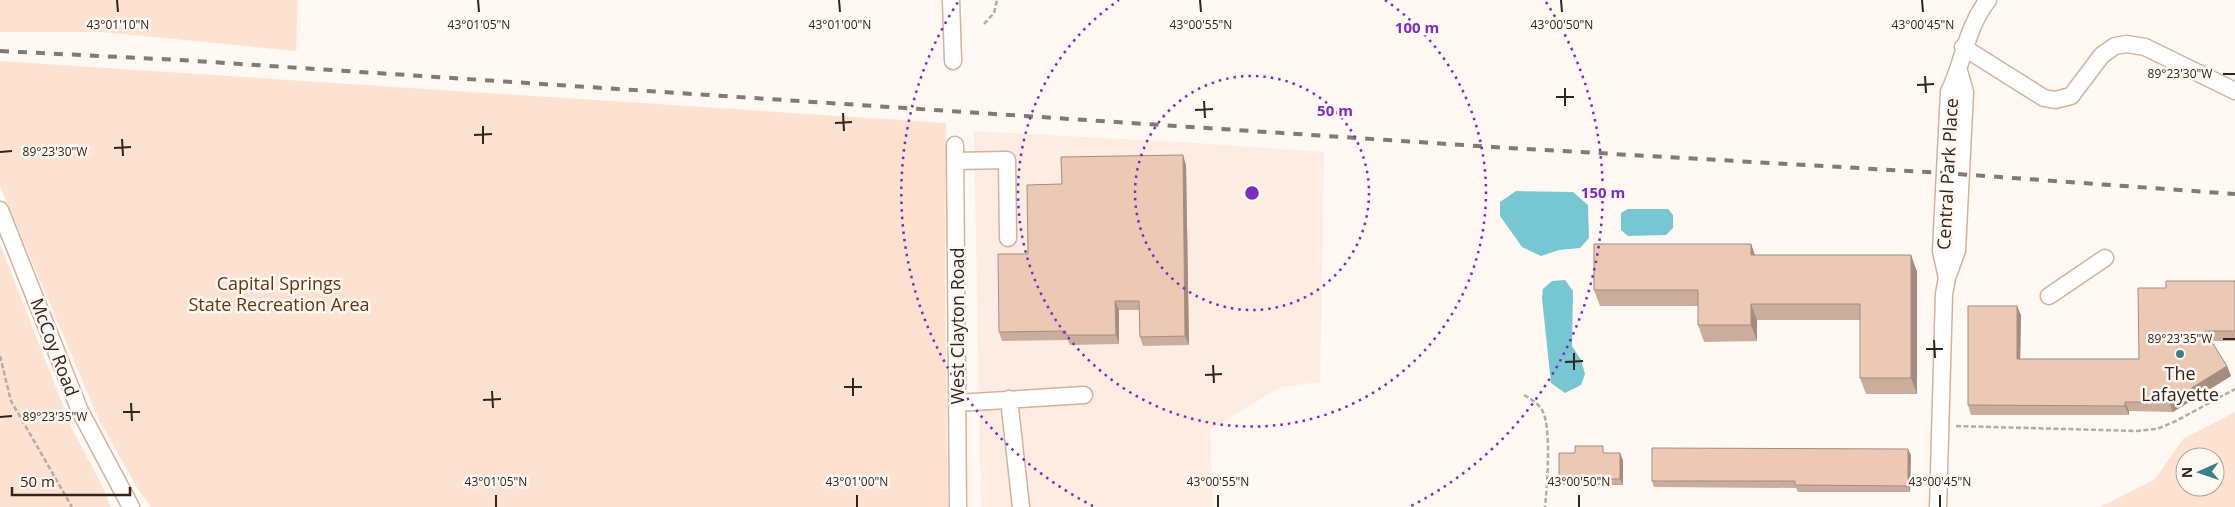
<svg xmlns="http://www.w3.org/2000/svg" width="2235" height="507" viewBox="0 0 2235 507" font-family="'Open Sans',sans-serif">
<rect width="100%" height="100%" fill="#fff8f3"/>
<path fill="#fdece2" d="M974,131L1212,144L1324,152L1320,382L1280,387L1210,430L1213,507H981Z"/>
<path fill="#fde2d2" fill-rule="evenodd" d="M0,0H298L296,51L102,32H0Z
M0,61L946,123L945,283L948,507H151L138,489L99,420L0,186Z
M0,244L73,431L100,481L111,507H0Z
M2235,412V507H2100L2155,479L2183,439ZM2185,457H2215V487H2185Z"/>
<path fill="#76c7d2" d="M1516,191L1573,192L1588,205L1589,238L1580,248L1559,250L1541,256L1522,247L1500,216V202Z
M1628,209H1668L1673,215V228L1666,235L1628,236L1621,230V213Z
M1565,280L1573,291L1572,346L1581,360L1585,374L1581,385L1565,393L1551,383L1542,298L1543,289L1552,281Z"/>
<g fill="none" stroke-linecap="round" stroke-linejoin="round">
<g stroke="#d2b29e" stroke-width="19">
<path id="minor" d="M951,0L953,61
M1963,47L2044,98L2055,100L2071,96L2102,55L2115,46L2127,44L2145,47L2235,91
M955,145L958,507
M956,161L1007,160L1008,238
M0,210L80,411L131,507
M1947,278L1941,251L1949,92C1964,61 1966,28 1988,0
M2049,296L2105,258
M1009,399L1021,507
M957,403L1084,395
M1938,507L1944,294L1947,278L1957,250L1965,92L1959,71"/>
</g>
<path stroke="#b5aca6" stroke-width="2.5" stroke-dasharray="5 2.5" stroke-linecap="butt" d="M984,24L994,13L997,0
M0,356L11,401L72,507
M1524,395C1531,399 1538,403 1542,410C1552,426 1547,487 1545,507
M1956,426L2137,431L2157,429L2176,421L2235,389"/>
<use href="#minor" stroke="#fff" stroke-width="16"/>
<path stroke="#847973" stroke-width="4" stroke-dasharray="9 9" stroke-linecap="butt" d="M0,51L180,60L1493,147L1944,173L2235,194"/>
</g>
<path fill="#caad9c" d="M1186,165L1189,345L1143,346L1140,337L1139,310H1119V344L1070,345L1068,340L1002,341L999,332L1028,254L1062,184Z
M1751,244L1755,255H1911L1917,272V394H1866L1860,378V320H1757V341L1704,342L1698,325V306H1600L1594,290Z
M2235,281V341H2211L2227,366L2231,376L2173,412L2129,411V415H1971L1968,405L2021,315L2020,359H2139L2166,288Z
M1606,453L1623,460V485H1561L1559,479Z
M1911,455L1910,492H1798L1796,488L1654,487L1652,481Z"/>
<path fill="#a48d7f" d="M1183,155L1186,165L1189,345L1185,336Z
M1751,244L1757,261L1751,255Z
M1911,255L1917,272V394L1911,378Z
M1115,301L1119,310V344L1116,335Z
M1751,304L1757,320V341L1751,325Z
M2017,306L2021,315L2020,368L2017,359Z
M2227,366L2231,376L2173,412L2169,402Z
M2125,402L2129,411V415L2125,406Z
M1908,449L1911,455L1910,492L1908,486Z
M1620,453L1623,460V485L1620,479Z"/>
<path fill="#ebc9b5" stroke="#a48d7f" d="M1183,155L1185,336L1140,337L1139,301H1115L1116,335H1066V331L999,332L998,254H1028L1027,185L1062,184L1061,157Z
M1594,244H1751V255H1911V378H1860V304H1751V325H1698V290H1594Z
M2166,281H2235V331H2205L2227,366L2169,402H2125V406L1968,405V306H2017V359H2139L2138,288H2166Z
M1575,446H1603V453H1620V479H1559V453H1575Z
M1652,448L1908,449V486L1795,485V481H1652Z"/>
<path fill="none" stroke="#31241d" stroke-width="2" d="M117,0L118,12M478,0L479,12M839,0L840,12M1200,0L1201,12M1561,0L1562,12M1922,0L1923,12M2223,74H2235M1925,76L1926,93M1917,85L1934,84M1565,88V106M1556,97H1574M1204,101L1205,118M1195,110L1213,109M843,113L844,131M835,123L852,122M483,126V144M474,135L492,134M122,139L123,156M114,148L131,147M0,152L12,151M2223,339H2235M1934,340L1935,358M1926,349H1943M1574,353V370M1565,362L1583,361M1213,365L1214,383M1205,375L1222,374M853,378V396M844,387H862M492,391L493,408M483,400L501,399M131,403L132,421M123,412H140M0,417L12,416M496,495V507M857,495V507M1218,495V507M1579,495V507M1940,495V507"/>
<g fill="none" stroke="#7b2cbf" stroke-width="2.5" stroke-dasharray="2.5 5">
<circle cx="1252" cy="193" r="117"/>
<path d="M1385 0A234 234 0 1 1 1119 0"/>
<path d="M1093 506A351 351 0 0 1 958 2M1546 2A351 351 0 0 1 1411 506"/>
</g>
<circle fill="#398089" stroke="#fff8f3" stroke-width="2" cx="2180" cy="354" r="5"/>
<g text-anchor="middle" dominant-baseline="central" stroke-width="5" stroke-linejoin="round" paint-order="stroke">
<g font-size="18" fill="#31241d" stroke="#fff8f3">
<text transform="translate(1947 174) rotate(-87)">Central Park Place</text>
<text transform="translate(957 326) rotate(-90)">West Clayton Road</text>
<text transform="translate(55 347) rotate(69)">McCoy Road</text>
</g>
<g font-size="18" fill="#66330b" stroke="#fff8f3">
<text x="279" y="283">Capital Springs<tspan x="279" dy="21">State Recreation Area</tspan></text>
</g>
<g font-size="18" fill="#31241d" stroke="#fff8f3">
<text x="2180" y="373">The<tspan x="2180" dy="21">Lafayette</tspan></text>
</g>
</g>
<g font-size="12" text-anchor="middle" fill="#31241d" stroke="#fff8f3" stroke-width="5" stroke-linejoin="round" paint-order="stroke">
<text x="118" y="29">43°01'10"N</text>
<text x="479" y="29">43°01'05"N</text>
<text x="840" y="29">43°01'00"N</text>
<text x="1201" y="29">43°00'55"N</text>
<text x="1562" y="29">43°00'50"N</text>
<text x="1923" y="29">43°00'45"N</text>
<text x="2180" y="78">89°23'30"W</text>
<text x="55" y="156">89°23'30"W</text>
<text x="2180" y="343">89°23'35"W</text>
<text x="55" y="421">89°23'35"W</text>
<text x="496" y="486">43°01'05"N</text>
<text x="857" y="486">43°01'00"N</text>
<text x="1218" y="486">43°00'55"N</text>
<text x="1579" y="486">43°00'50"N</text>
<text x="1940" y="486">43°00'45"N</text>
</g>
<circle cx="1252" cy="193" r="8" fill="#7b2cbf" stroke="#fff8f3" stroke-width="2.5"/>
<g font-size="15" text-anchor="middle" font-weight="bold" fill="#7b2cbf" stroke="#fff8f3" stroke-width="5" stroke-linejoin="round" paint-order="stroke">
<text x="1417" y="33">100 m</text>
<text x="1335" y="116">50 m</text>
<text x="1603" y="198">150 m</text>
</g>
<g transform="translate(2200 472) rotate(268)"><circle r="24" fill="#fff8f3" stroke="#ada39d"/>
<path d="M0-4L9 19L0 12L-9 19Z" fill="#398089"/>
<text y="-8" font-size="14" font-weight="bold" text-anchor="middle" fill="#31241d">N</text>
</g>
<path d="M12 487v8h118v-8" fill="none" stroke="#31241d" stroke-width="2.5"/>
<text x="20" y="487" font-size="15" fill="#31241d" stroke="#fff8f3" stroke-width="4" paint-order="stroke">50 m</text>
</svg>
